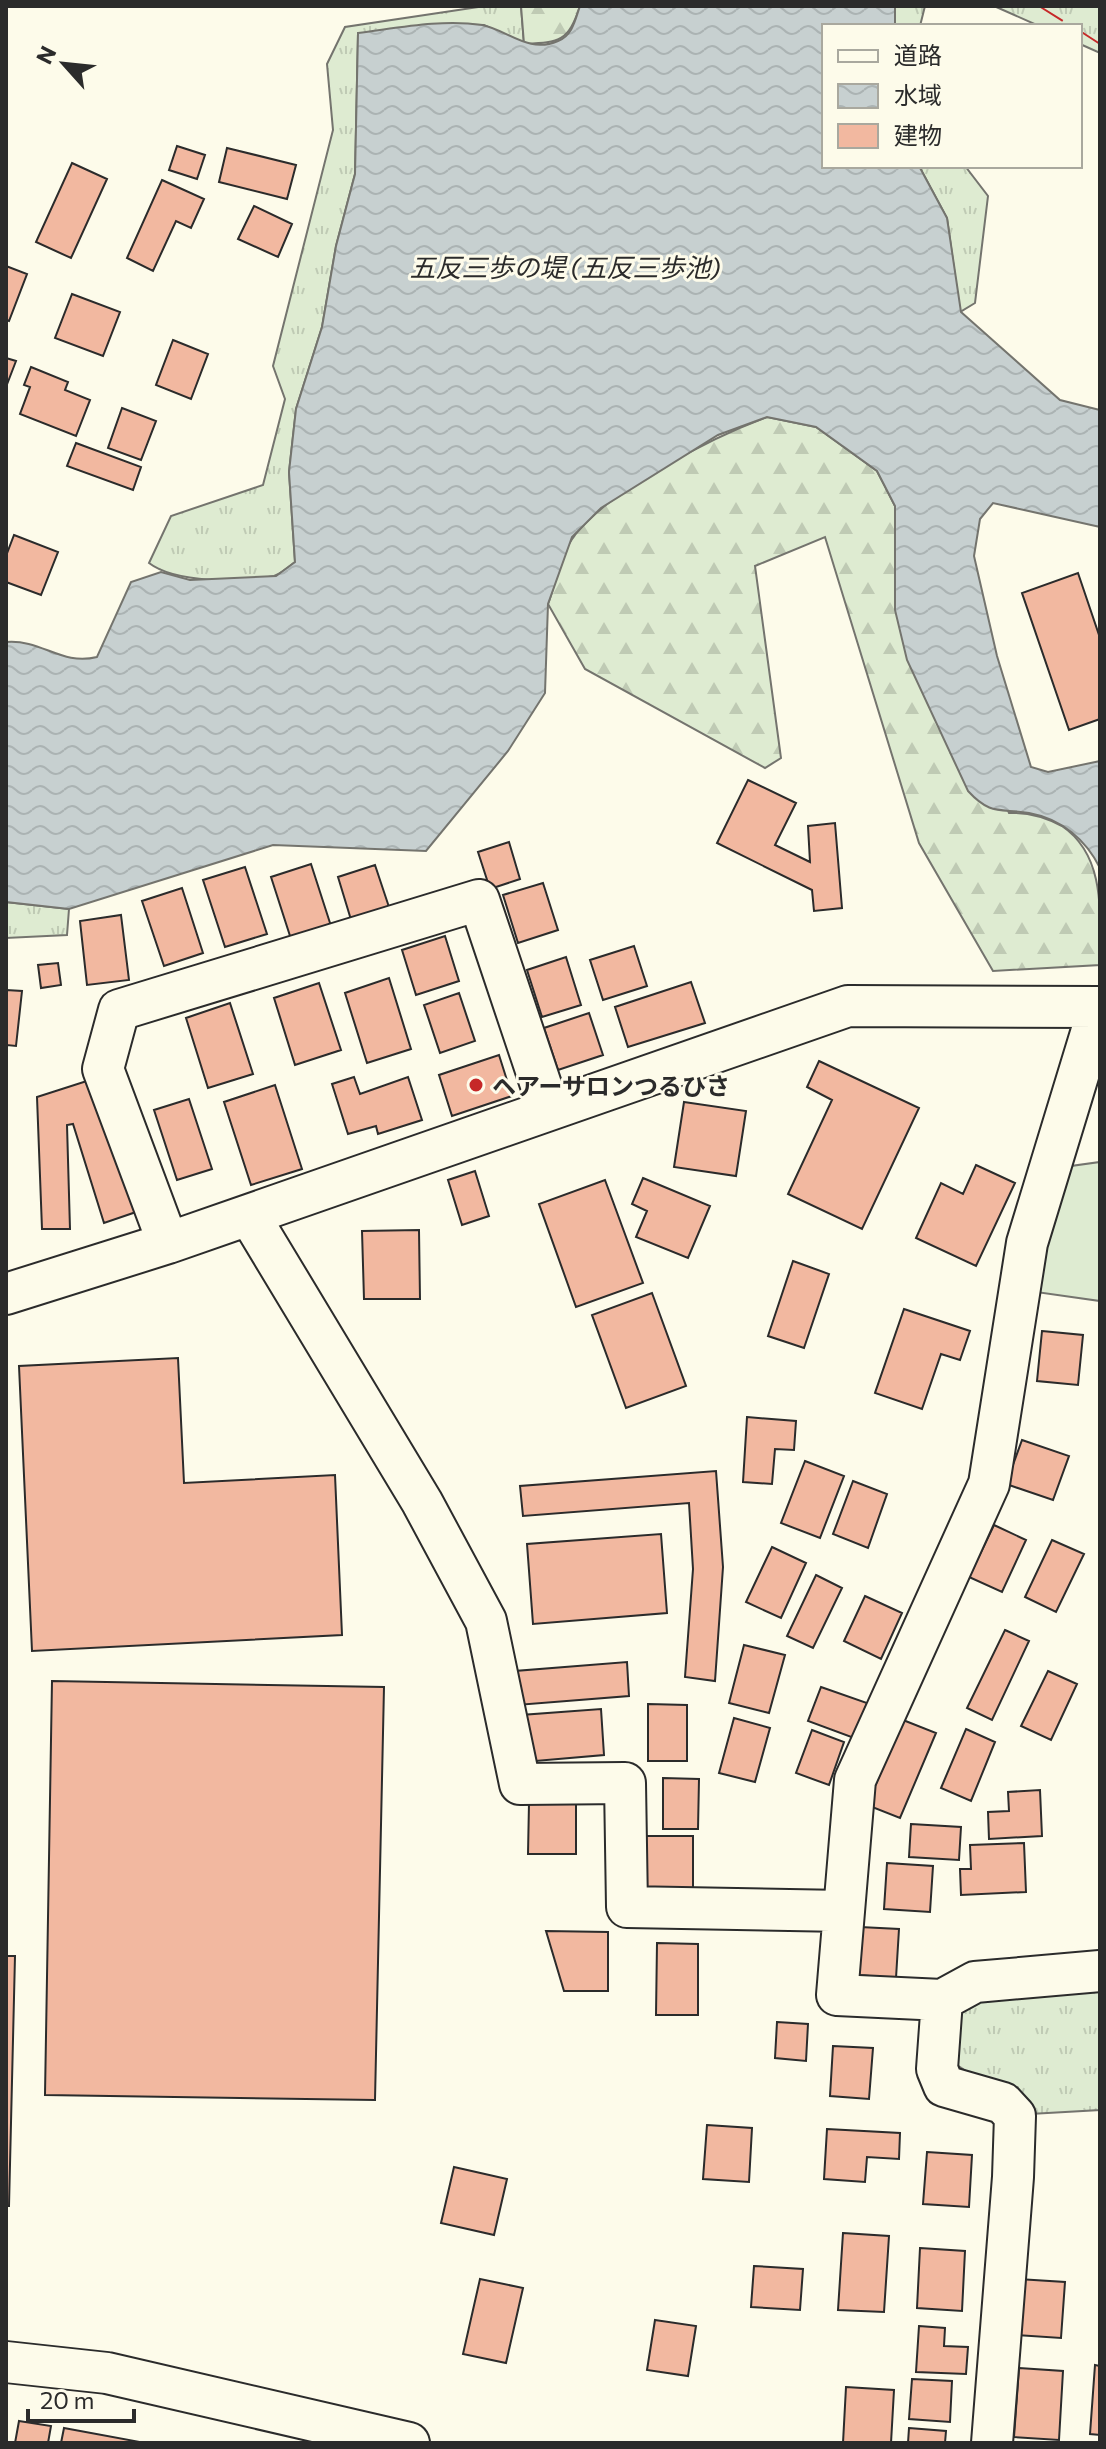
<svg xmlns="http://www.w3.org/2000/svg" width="1106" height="2449" viewBox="0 0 1106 2449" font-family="Commissioner,'Noto Sans JP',sans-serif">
<defs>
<pattern id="grass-tufts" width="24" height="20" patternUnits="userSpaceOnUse" patternTransform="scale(2)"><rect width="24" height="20" fill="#deebd1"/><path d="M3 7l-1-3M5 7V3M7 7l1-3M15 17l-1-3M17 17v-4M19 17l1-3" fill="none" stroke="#bfcab4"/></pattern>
<pattern id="forest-firs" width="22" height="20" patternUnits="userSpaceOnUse" patternTransform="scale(2)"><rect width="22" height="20" fill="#deebd1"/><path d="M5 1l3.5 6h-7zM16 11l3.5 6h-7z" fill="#bfcab4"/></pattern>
<pattern id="water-waves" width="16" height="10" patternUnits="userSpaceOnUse" patternTransform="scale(2)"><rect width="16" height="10" fill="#c7d0d0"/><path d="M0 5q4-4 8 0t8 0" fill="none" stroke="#abb3b3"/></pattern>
</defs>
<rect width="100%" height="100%" fill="#fdfbea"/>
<path fill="url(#grass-tufts)" stroke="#74746e" stroke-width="2" d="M485,6H521L524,44L484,25L436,24L358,34L355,174L336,246L322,327L296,409L289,472L295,562C289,567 281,574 274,576C242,583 175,583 149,563L171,516L263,485L285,399L273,366L333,130L327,64L345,27Z
M895,6H925L920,26H895Z
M994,6H1100V53L1080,44V26H1039Z
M919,166H965L988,196L975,303L960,312L947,218Z
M6,902L69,909L67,935L6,938Z
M1100,1987V2110L1030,2114L957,2065V2003Z"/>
<path fill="url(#forest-firs)" stroke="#74746e" stroke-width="2" d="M521,6H580C568,42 560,42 524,44Z
M767,417L816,427L877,471L895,506L897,546L1009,813C1029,812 1045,817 1062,826C1106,856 1100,913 1100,965L993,971L919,843L825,537L755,566L781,758L765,768L585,669L548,604C556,583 561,552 575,535C611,489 713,437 767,417Z"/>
<path fill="#deebd1" stroke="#74746e" stroke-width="2" d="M1100,1162V1301L1036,1292L1064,1167Z"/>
<path fill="url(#water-waves)" stroke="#74746e" stroke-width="2" d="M580,6H895V26H824V166H919L947,218L961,312L1060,400L1100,410V527L993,503L980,519L974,556L997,656L1031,767L1048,772L1100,761V868C1086,840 1062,819 1029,813C1000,808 991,816 968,791L907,660L895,610V506L877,471L816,427L767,417L718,435L601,508L572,537L548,604L545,693L508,751L426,851L273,845L69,909L6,902V642C42,639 61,666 97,657L131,582L161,572L190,580L276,576L295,562L289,472L296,409L322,327L336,246L355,174L358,33C398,28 441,19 482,25C508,30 528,54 558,41C573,35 575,20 580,6Z"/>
<path fill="#f2b8a0" stroke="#2b2b2b" stroke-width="2" d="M177,146L205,155L197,179L169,170Z
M227,148L296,165L287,199L219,182Z
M72,163L107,179L71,258L36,242Z
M162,180L204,199L191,228L176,221L153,271L127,258Z
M254,206L292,224L278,257L238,239Z
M6,266L27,274L9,321L6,320Z
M72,294L120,312L103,356L55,338Z
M173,340L208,354L191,399L156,385Z
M6,358L16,361L6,387Z
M31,367L68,382L65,390L90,400L76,436L20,414L30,387L24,385Z
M122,408L156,421L141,460L108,448Z
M76,443L141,467L133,490L67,466Z
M14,535L58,552L41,595L6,582V556Z
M1078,573L1100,638V719L1069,730L1022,593Z
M748,780L796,803L775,845L810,862L808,826L835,823L842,908L814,911L812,890L717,843Z
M509,842L520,879L490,889L478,852Z
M311,864L331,926L291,939L271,877Z
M375,865L390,910L352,923L338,877Z
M245,867L267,934L225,947L203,880Z
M543,883L558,930L518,943L503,895Z
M182,888L203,953L164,966L142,901Z
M121,915L129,980L87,985L80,921Z
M445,936L459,981L416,995L402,950Z
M634,946L647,986L603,1000L590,960Z
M566,957L581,1005L542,1017L527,970Z
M58,963L61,985L41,988L38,965Z
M389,978L411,1049L367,1063L345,993Z
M691,982L705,1023L628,1047L615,1007Z
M319,983L341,1050L295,1065L274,998Z
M6,990L22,991L16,1046L7,1045L6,1053Z
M459,993L475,1041L440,1053L424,1005Z
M230,1003L253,1074L208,1088L186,1018Z
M589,1013L603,1055L558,1070L544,1028Z
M499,1055L512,1096L452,1116L439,1075Z
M819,1061L919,1108L862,1229L788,1194L832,1100L807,1087Z
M354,1077L360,1094L408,1077L422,1120L378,1134L376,1126L348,1134L332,1084Z
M93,1079L136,1212L104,1223L73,1124L67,1125L70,1229H42L37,1097Z
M275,1085L302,1169L251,1185L224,1102Z
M189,1099L212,1169L177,1180L154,1110Z
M684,1102L746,1111L736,1176L674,1167Z
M976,1165L1015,1183L976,1266L916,1238L941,1183L963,1194Z
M475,1171L489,1216L462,1225L448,1180Z
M643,1178L710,1206L688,1258L636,1237L647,1211L632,1204Z
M605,1180L643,1283L576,1307L539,1204Z
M419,1230L420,1299H364L362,1231Z
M793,1261L829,1274L804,1348L768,1336Z
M652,1293L686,1386L626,1408L592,1315Z
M904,1309L970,1331L960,1360L941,1354L922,1409L875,1393Z
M1042,1331L1083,1335L1078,1385L1037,1381Z
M178,1358L184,1483L335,1475L342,1635L32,1651L19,1366Z
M747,1417L796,1421L794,1450L775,1449L772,1484L743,1482Z
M1022,1440L1069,1456L1053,1500L1006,1484Z
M805,1461L844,1476L820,1538L781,1523Z
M716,1471L723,1567L715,1681L685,1677L693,1569L689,1503L523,1516L520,1486Z
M853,1481L887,1494L868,1548L833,1534Z
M994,1525L1026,1540L1002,1592L969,1577Z
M661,1534L667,1613L533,1624L527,1544Z
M1052,1540L1084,1554L1056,1612L1025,1597Z
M772,1547L806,1563L781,1618L746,1602Z
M816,1575L842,1588L813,1648L787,1636Z
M865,1596L902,1613L881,1659L844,1641Z
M1005,1630L1029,1641L992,1720L967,1708Z
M744,1645L785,1655L769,1713L729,1703Z
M627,1662L629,1696L517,1705L515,1671Z
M1048,1671L1077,1684L1051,1740L1021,1726Z
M52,1681L384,1687L375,2100L45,2095Z
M821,1687L867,1703L854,1738L808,1721Z
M648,1704L687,1705V1761H648Z
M601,1709L604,1755L524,1762L521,1715Z
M734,1718L770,1728L755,1782L719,1773Z
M903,1720L936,1733L900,1818L867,1805Z
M966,1729L995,1742L971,1801L941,1788Z
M812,1730L844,1742L829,1785L796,1773Z
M663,1778L699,1779L698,1829H663Z
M1040,1790L1042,1836L989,1839L988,1812L1009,1811L1008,1792Z
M529,1803L576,1804V1854H528Z
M911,1824L961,1827L959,1860L909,1857Z
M645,1836H693V1888H644Z
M1024,1843L1026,1892L961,1895L960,1869H971L970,1845Z
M887,1863L933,1866L930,1912L884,1909Z
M860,1927L899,1929L896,1978L857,1975Z
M546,1931L608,1932V1991H564Z
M657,1943L698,1944V2015H656Z
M6,1956H15L9,2206H6Z
M777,2022L808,2024L806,2061L775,2058Z
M833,2046L873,2048L869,2099L830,2096Z
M707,2125L752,2128L749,2182L703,2179Z
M827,2129L900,2133L899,2159L867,2157L865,2182L824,2179Z
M927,2152L972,2155L969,2207L923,2204Z
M454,2167L507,2179L494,2235L441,2223Z
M843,2233L889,2236L884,2312L838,2310Z
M920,2248L965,2251L962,2311L917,2308Z
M754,2266L803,2269L800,2310L751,2307Z
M480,2279L523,2288L506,2363L463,2354Z
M1018,2279L1065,2282L1061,2338L1015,2335Z
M655,2320L696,2326L688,2376L647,2370Z
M919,2326L945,2328L944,2346L968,2347L966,2374L916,2372Z
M1095,2365L1100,2366V2435L1090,2434Z
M1019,2368L1063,2371L1059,2440L1014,2437Z
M912,2379L952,2381L950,2422L909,2419Z
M846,2387L894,2390L891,2443H843Z
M19,2421L51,2426L48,2443H15Z
M64,2428L140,2442V2443H61Z
M909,2428L946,2431L945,2443H908Z"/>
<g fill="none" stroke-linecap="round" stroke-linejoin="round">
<g stroke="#2b2b2b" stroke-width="44">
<path id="minor" d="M1099,1007L1027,1243L989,1484L855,1780L837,1995L942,2000L975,1982L1100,1971
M249,1215L422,1502L486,1621L520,1784L625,1783L627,1907L844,1911
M168,1243L103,1069L119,1010L479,900L549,1109
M6,1294L168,1243L848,1006L1100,1007
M942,2000L937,2069L944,2086L1003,2103L1015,2116L1013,2177L992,2443
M6,2362L107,2373L409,2443"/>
</g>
<use href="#minor" stroke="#fdfbea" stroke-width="40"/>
<path stroke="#c62828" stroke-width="2" stroke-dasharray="28 6 4 6" stroke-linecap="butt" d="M1039,6L1071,26
M1080,31L1100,44"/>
</g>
<circle fill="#c62828" stroke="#fdfbea" stroke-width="3" cx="476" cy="1085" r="8"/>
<g text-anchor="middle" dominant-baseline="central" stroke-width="6" stroke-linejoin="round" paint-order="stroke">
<g font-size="24" font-weight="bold" fill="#2b2b2b" stroke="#fdfbea" text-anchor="start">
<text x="492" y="1085">ヘアーサロンつるひさ</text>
</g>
<g font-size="26" font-style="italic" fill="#2b2b2b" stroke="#fdfbea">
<text x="565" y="266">五反三歩の堤 (五反三歩池)</text>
</g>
</g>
<rect width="1106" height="2449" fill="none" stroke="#2b2b2b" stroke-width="16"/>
<rect x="822" y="24" width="260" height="144" fill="#fdfbea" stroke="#a9a89e" stroke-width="2"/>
<rect x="838" y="50" width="40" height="12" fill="#fdfbea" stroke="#a9a89e" stroke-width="2"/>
<text x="894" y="64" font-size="24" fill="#2b2b2b">道路</text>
<rect x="838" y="84" width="40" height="24" fill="url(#water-waves)" stroke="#a9a89e" stroke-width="2"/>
<text x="894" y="104" font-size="24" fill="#2b2b2b">水域</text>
<rect x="838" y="124" width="40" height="24" fill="#f2b8a0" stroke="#a9a89e" stroke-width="2"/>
<text x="894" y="144" font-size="24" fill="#2b2b2b">建物</text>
<g transform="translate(64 64) rotate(297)" stroke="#fdfbea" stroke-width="6" paint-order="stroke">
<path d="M0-6L14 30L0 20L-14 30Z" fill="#2b2b2b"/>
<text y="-12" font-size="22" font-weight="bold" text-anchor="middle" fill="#2b2b2b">N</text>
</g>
<path d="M28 2409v12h106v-12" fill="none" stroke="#2b2b2b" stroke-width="4"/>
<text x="40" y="2409" font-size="24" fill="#2b2b2b" stroke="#fdfbea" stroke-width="6" paint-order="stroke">20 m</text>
</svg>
